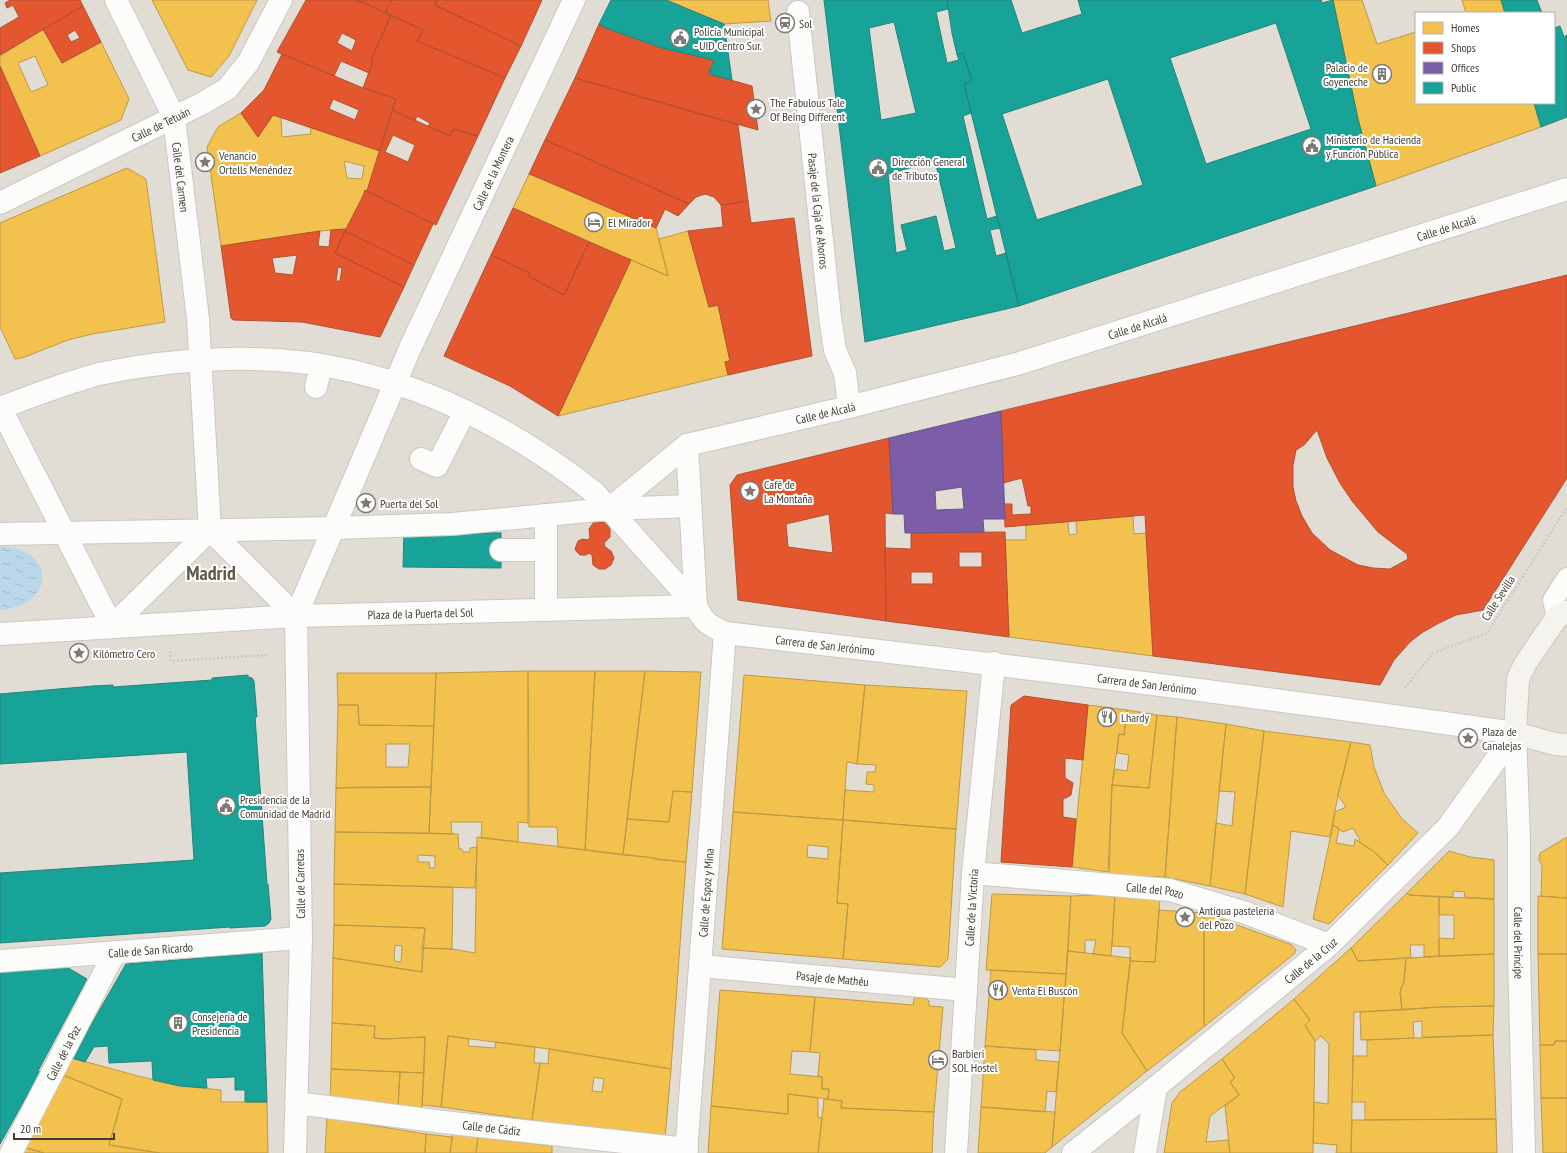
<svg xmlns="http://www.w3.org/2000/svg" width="1567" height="1153" viewBox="0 0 1567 1153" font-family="'PT Sans Narrow',sans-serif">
<defs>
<pattern id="water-ripples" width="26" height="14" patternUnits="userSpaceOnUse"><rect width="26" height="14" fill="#bad7e9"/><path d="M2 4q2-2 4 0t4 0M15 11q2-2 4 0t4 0" fill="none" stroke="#a1b9c8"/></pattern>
</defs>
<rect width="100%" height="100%" fill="#eeece7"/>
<path fill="#e1ddd4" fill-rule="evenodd" d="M0,0H1567V1153H0ZM1416,13H1554V103H1416Z"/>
<path fill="url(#water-ripples)" d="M0,546C58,549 55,606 0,610Z"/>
<path fill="#f2c14e" stroke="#bd9946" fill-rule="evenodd" d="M152,0H257L229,56L211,77L188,70Z
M666,0H768L771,21L724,24Z
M1333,0H1362L1377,44L1416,32V103H1534L1541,127L1376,186L1358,119Z
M1462,0H1501L1505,13H1466Z
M43,29L62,63L101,42L129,99L121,120L40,156L0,66V56ZM35,56L48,85L31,92L18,63Z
M241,113L258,137L273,115L281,117L282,137L311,134L310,126L380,151L367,191L365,190L363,196L346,229L320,231L221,246L207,147L218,127ZM344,161L364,166L362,179L347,178Z
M127,168L146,179L165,322L92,334L68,340L22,358L15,359L0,327V223Z
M529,174L656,228L668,276L513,208Z
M688,231L709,307L718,305L730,361L725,362L728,375L558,416L631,260L668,276L659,239Z
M1133,516L1134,534L1146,533L1153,656L1009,637L1005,540H1026V525L1068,522L1069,535L1077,534L1076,521Z
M528,671V823L518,822V842L481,838L482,822H451L452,834L429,833L436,673Z
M528,671H595L585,850L558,847L557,827H529Z
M595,671H645L623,855L585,850Z
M645,671L701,672L692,792L673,791L669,822L627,819Z
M337,673H436L434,726L359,725L358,705H338Z
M744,675L865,685L857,764L847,762L843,820L733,812Z
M865,685L967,691L956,829L843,820L845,790L874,792V785L866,784L867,772H875L876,765L857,764Z
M338,705H358L359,725L434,726L431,787L336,788ZM386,744H410L408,767H386Z
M1088,705L1127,710L1124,735L1119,734L1112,785L1108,872L1072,867Z
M1127,710L1157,715L1149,788L1112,785L1115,769L1127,771L1129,755L1117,753L1119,734L1124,735Z
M1157,715L1177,717L1165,877L1109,876L1112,785L1149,788Z
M1177,717L1226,724L1210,886L1165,877Z
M1226,724L1264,731L1245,894L1210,886L1216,823L1232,826L1235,792L1219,791Z
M1264,731L1351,742L1338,795L1330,837L1291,831L1283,907L1245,894Z
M1351,742L1370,745L1374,767L1384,793L1402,819L1418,833L1388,865L1373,851L1359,842L1360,840L1353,828L1343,832L1333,825L1335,812L1346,807L1338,795Z
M360,787H431L429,833L335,832L336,788Z
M673,791L692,792L686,862L655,859V858L623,855L627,819L669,822Z
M733,812L843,820L837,903L848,904L843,959L722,949ZM808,845L828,847V859L807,857Z
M843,820L956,829L948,959L940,967L843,959L848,904L837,903Z
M1333,825L1339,829L1336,843L1354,846L1355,839L1373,851L1388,865L1329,924L1313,919Z
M335,832L458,834L459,849H462L463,852H470V848L477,847L475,888L334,884ZM418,855L435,856V868H430L429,862H418Z
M477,837L655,858V859L686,862L671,1069L549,1049L448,1036L441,1107L422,1105L425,1037L384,1039L374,1038L375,1026L332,1023L333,958L422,972V948L452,949L475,953Z
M1567,837V898L1541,896L1542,866L1539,860L1540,853Z
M1449,851L1470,857L1494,860V899L1464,897L1465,892L1453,891V897L1409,895L1407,893Z
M334,884L453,887L452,949L422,948L425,928L334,925Z
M1407,893L1409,895L1439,897V956L1424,957V945H1410L1411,958L1358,961L1351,948Z
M992,894L1071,896L1066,974L986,970Z
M1115,894L1111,956L1093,954L1096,940H1085V953L1068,951L1071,896Z
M1115,894L1160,898L1155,962L1130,961V947L1112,946Z
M1538,896L1567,898V954H1538Z
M1439,897L1494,899V954L1439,956V938L1454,939V915H1439Z
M1159,910L1204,913V1024L1205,1026L1147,1071L1122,1033L1130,961L1155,962Z
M1204,913L1292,945L1296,950L1294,954L1205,1026L1204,1024Z
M334,925L425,928L422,972L333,958ZM395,945L402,946L401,962L394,961Z
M1351,948L1358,961L1406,958L1404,981L1400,992L1402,1010L1354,1012L1351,1153H1336L1337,1145L1313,1143L1314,1102L1328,1104L1329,1044L1321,1036L1315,1041L1305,1025L1310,1020L1294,999Z
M1068,951L1131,958L1122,1033L1147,1071L1052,1147Z
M1494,954V1006L1439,1007L1402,1010L1400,992L1404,981L1406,958Z
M1538,954H1567V1041H1555L1554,1045H1540Z
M991,970L1066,974L1060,1051L985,1046Z
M720,990L815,997L810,1052L792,1051L790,1074L822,1077V1089H829L828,1099L788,1094V1114L711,1106Z
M815,997L913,1005L914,998H926L929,1001V1006L943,1007L934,1112L841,1108L842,1101L828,1099L829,1089H822V1077L818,1076L820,1053L810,1052Z
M1294,999L1310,1020L1305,1025L1315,1041L1313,1153H1230L1225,1106L1239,1095L1230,1082L1235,1078L1222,1059Z
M1494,1006L1493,1035L1422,1037V1021L1413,1022L1414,1038L1361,1040L1360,1012L1439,1007Z
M332,1023L375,1026L374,1038L384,1039L425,1037L424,1073L331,1069Z
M1493,1035L1496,1119L1365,1120V1102H1352L1353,1056H1367V1040Z
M448,1036L469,1039L468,1046L495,1048L496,1042L535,1047L534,1063H540L532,1120L441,1107Z
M1555,1041H1567V1098H1541L1540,1045H1554Z
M985,1046L1036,1050V1060L1059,1062L1056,1092L1047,1091L1045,1112L981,1107Z
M549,1049L671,1069L665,1139L532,1120L540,1063L548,1064ZM594,1077L604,1079L602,1092L592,1091Z
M72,1058L138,1076L180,1086L221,1090V1102H267L268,1153H160L109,1145L122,1099L63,1075Z
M1222,1059L1235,1078L1230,1082L1239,1095L1210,1116L1206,1142L1228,1140L1230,1153H1164L1172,1103L1180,1092Z
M331,1069L400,1072L398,1107L330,1100Z
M400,1072L424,1073L422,1108L398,1107Z
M63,1075L122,1099L109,1145L160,1153H44L23,1147Z
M788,1094L818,1098V1117L822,1118L818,1153H708L711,1106L788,1114Z
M1541,1098H1567V1153H1543Z
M824,1099L842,1101L841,1108L934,1112L932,1153H818Z
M981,1107L1055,1112L1052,1147L1045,1153H978Z
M327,1118L426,1134L425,1153H325Z
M1496,1119L1497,1153H1351L1352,1120Z
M453,1133L478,1137L476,1153H450Z
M426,1134L452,1137L450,1153H425Z
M478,1137L552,1146V1153H476Z
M23,1147L44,1153H20Z"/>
<path fill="#e4572e" stroke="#b34f30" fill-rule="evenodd" d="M10,0H80L83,6L0,55V28L19,17L13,5L7,8L5,3Z
M306,0H357L391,15L371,60L373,61L369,73L341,61L334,76L277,52ZM342,33L356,40L352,51L337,43Z
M357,0H392L385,13Z
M392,0H437L435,5L521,46L505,78L417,41L423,30L385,13Z
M437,0H542L521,46L435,5Z
M83,6L101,42L62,63L43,29ZM75,30L80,38L71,42L67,35Z
M391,15L423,30L417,41L505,78L478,136L453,129L450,136L428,127L430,123L417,116L415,121L392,110L396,99L363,88L373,61L371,60Z
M599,24L606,28L662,48L714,60L709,74L752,86L758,130L575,78Z
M282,54L363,88L396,99L380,151L273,115L258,137L241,113L264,90ZM333,99L359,110L355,120L329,109Z
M0,66L40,156L0,173Z
M575,78L738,125L748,201L721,205L714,197L705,194L696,197L689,204L545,140Z
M392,110L450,136L453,129L478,136L436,225L367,191ZM393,135L415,145L408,162L385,152Z
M545,140L607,167L689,204L678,216L665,209L656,228L535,176L529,174Z
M365,190L433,224L414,265L345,231L363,196Z
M748,201L751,223L794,218L812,356L728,375L725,362L730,361L718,305L709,307L688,231L723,227L721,205Z
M513,208L589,242L564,295L528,276L530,273L491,255Z
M346,229L335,253L404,287L380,337L302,322L233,320L231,318L221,246L320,231L318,246L329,247L331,230ZM297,255L293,275L275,273L272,258ZM338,267L342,268L340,281H336Z
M345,231L414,265L404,287L335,253Z
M589,242L631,260L558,416L510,386L444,356L491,255L530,273L528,276L564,295Z
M1567,275V478L1483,610L1456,615L1439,623L1423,632L1410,642L1394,660L1380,685L1153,656L1145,515L1005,527L1004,504H1012V515L1031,514V506H1028L1022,478L1003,483L1001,411ZM1317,430L1327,458L1340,483L1352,501L1378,532L1407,554L1408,559L1390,569L1373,568L1358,565L1330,550L1312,533L1302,516L1296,501L1293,487V465L1296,450L1304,445Z
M889,438L893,514L885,513L886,621L738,600L730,485L737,475ZM829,514L833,553L788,547L786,524Z
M594,522H598L606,523L610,529V537L604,543L605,547L611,551L614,558L611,565L605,569H599L593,565L592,555L589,553L586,555H580L576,551L575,549L578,541L583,539L587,540L590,538L589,529Z
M1005,532L1009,637L886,621L885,548L911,549V533ZM959,552H982V567H959ZM911,572H933V584H911Z
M1024,696L1088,705L1083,760L1065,758V778L1073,783L1071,795L1066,798H1063V817L1076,819L1072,867L1001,862L1011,705Z"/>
<path fill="#7b5ea7" stroke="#6a5484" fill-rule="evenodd" d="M1001,411L1005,519H983L984,532L905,533L904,514H893L889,438ZM962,487L964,509L936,510L935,491Z"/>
<path fill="#17a398" stroke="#24847a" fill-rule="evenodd" d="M611,0H666L724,24L732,80L709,74L714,60L662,48L606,28L599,24Z
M824,0H947L948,9L936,12L947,63L959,60L957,55L963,53L972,81L964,84L971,113L963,116L987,219L997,216L1000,228L990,230L996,256L1006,253L1019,306L865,342ZM894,22L916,113L881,120L869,28ZM935,161L956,248L944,251L936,216L901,225L907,250L896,253L888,174Z
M947,0H1011L1022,33L1082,14L1078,0H1321L1322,3L1333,0L1358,119L1376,186L1019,306L964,84L972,81L963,53L957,55L952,33ZM1276,23L1311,129L1206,164L1170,58ZM1108,79L1143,185L1037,220L1002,114Z
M1501,0H1537L1542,13H1505Z
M1560,26L1564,37L1567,35V117L1541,127L1534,103H1554V28Z
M404,532L501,533V568L403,567Z
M248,675V677L252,678L254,681L257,717H255L267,884H268L271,919L269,923L265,926L230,928V927L0,943V873L194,860L187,752L0,764V694L93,686L113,685V687L212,680V678Z
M262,953L267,1102H245V1090H235V1077L206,1078L207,1088L180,1086L153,1080L152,1061L109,1063L108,1046L94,1047L85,1062L72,1058L126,964Z
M65,966L87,979L38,1071L40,1072L0,1144V971Z"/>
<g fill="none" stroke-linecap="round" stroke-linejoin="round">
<g stroke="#cac8c3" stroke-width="22">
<path id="lane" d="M1557,617L1553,600L1567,578"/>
</g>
<g stroke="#cac8c3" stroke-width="24">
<g id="street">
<path id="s1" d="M116,0L174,117L198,319L210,530L296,616"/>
<path id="s2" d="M798,12L830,317L835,350L845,373L849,407"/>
<path id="s3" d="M0,203L203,103L227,89L248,63L281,0"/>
<path d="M316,387L321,366"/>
<path d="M0,407L112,626"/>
<path d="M0,408C24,399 48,390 72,382C81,380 90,376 99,374C179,357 273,352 352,371C441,392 524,437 595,493L696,606"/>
<path id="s4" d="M687,445L696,606C703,622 709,625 725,633C989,663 1252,695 1515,733"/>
<path d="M421,459L437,466L465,411"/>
<path id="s5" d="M609,509L687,445L849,407L1017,364L1567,189"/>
<path d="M0,534L334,528L453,524L609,509L690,506"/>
<path d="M501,550H546"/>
<path d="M546,609V515"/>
<path d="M112,626L210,530"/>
<path id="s6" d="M0,634L296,616L696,606"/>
<path id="s7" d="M1515,733L1519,839V953L1524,1153"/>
<path id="s8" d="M973,873L1170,890L1246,913L1329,945"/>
<path id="s9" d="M0,961L301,938"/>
<path id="s10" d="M700,966L966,990"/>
<path id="s11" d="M296,1103L443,1122L687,1149"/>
<path id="s12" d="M11,1153L115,952"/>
<path id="s13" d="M295,1153L301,938L296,616L411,346L574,0"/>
<path id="s14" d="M686,1153L725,633"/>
<path id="s15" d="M956,1153L973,873L994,663"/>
<path id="s16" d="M1073,1153L1156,1087L1329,945L1448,827L1515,733"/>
<path d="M1145,1153L1156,1087"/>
</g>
</g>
<g stroke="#ccc9be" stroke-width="24">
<path id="secondary" d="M1567,612L1557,617L1525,664L1518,679L1515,733L1555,744L1567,745"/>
</g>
<path stroke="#cccac6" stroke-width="2.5" stroke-dasharray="2 2" stroke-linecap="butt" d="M170,651L171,661L268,655
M1405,688L1433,653L1487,633L1567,507"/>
<use href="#lane" stroke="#fcfcfb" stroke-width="20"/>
<use href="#street" stroke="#fcfcfb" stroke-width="22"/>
<use href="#secondary" stroke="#f5f3ed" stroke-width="22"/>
</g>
<defs>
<g id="station-ring" transform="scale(1)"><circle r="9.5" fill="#fff" stroke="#7e7a73" stroke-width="1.5"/><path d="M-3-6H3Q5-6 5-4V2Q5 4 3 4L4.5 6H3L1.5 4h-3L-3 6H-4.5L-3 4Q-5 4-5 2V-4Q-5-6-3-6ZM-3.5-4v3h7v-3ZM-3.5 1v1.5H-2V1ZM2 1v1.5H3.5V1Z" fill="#7e7a73"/></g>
<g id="civic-ring" transform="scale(1)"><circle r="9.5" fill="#fff" stroke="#7e7a73" stroke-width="1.5"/><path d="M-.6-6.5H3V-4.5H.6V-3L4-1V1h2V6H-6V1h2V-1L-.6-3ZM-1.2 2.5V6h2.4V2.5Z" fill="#7e7a73"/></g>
<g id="building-ring" transform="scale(1)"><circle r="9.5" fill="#fff" stroke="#7e7a73" stroke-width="1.5"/><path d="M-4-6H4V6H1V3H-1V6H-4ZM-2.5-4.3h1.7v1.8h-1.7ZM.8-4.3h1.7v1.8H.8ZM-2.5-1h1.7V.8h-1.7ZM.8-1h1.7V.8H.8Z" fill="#7e7a73"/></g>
<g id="sight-ring" transform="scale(1)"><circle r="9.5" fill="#fff" stroke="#7e7a73" stroke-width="1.5"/><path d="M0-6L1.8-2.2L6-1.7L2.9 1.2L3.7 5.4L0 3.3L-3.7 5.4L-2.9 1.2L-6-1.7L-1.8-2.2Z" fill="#7e7a73"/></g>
<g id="hotel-ring" transform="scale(1)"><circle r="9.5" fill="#fff" stroke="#7e7a73" stroke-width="1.5"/><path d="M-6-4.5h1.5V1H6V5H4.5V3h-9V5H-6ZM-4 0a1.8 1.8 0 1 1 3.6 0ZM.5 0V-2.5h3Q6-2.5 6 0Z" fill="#7e7a73"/></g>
<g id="restaurant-ring" transform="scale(1)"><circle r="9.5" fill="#fff" stroke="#7e7a73" stroke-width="1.5"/><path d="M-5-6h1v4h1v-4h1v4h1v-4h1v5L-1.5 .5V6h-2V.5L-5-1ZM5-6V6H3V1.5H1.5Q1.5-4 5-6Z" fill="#7e7a73"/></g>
</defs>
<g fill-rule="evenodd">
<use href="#station-ring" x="785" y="23"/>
<use href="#civic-ring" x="680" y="38"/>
<use href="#building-ring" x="1382" y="74"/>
<use href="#sight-ring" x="756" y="109"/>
<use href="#civic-ring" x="1312" y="146"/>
<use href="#sight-ring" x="205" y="162"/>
<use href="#civic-ring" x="878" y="168"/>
<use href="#hotel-ring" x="594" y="222"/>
<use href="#sight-ring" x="750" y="491"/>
<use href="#sight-ring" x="366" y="503"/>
<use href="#sight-ring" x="79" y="653"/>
<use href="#restaurant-ring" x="1107" y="717"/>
<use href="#sight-ring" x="1468" y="738"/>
<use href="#civic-ring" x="226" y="806"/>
<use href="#sight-ring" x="1185" y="917"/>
<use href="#restaurant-ring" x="998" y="990"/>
<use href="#building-ring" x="178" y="1023"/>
<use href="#hotel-ring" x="938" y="1060"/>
</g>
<g text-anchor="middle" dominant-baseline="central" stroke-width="4" stroke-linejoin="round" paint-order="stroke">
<g font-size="12" fill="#423d34" stroke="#fff" text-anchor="start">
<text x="799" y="23">Sol</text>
<text x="694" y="31">Policía Municipal<tspan x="694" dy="14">- UID Centro Sur.</tspan></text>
<text x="1368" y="67" text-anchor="end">Palacio de<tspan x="1368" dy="14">Goyeneche</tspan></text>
<text x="770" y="102">The Fabulous Tale<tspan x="770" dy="14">Of Being Different</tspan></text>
<text x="1326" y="139">Ministerio de Hacienda<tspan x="1326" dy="14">y Función Pública</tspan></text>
<text x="219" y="155">Venancio<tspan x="219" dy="14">Ortells Menéndez</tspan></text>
<text x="892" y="161">Dirección General<tspan x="892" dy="14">de Tributos</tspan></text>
<text x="608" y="222">El Mirador</text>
<text x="764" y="484">Café de<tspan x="764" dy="14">La Montaña</tspan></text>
<text x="380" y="503">Puerta del Sol</text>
<text x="93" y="653">Kilómetro Cero</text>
<text x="1121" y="717">Lhardy</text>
<text x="1482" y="731">Plaza de<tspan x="1482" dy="14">Canalejas</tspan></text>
<text x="240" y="799">Presidencia de la<tspan x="240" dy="14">Comunidad de Madrid</tspan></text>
<text x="1199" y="910">Antigua pasteleria<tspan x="1199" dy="14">del Pozo</tspan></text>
<text x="1012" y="990">Venta El Buscón</text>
<text x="192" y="1016">Consejería de<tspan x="192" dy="14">Presidencia</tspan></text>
<text x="952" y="1053">Barbieri<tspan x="952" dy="14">SOL Hostel</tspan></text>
</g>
<g font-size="12" fill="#423d34" stroke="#fff">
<text stroke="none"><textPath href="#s3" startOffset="179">Calle de Tetuán</textPath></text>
<text stroke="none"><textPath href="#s13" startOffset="1022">Calle de la Montera</textPath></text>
<text stroke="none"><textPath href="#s1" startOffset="191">Calle del Carmen</textPath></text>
<text stroke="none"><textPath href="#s2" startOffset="200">Pasaje de la Caja de Ahorros</textPath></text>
<text stroke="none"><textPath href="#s5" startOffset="891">Calle de Alcalá</textPath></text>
<text stroke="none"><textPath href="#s5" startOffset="567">Calle de Alcalá</textPath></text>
<text stroke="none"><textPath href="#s5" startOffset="243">Calle de Alcalá</textPath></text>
<text transform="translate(1498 598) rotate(-57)">Calle Sevilla</text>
<text stroke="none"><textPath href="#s6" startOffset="421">Plaza de la Puerta del Sol</textPath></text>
<text stroke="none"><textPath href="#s4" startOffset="303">Carrera de San Jerónimo</textPath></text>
<text stroke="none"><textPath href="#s4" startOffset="627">Carrera de San Jerónimo</textPath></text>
<text transform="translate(300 884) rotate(-91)">Calle de Carretas</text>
<text stroke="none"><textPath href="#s8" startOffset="183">Calle del Pozo</textPath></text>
<text stroke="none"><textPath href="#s14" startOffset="261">Calle de Espoz y Mina</textPath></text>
<text stroke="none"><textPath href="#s15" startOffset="246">Calle de la Victoria</textPath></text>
<text stroke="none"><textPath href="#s7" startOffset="210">Calle del Príncipe</textPath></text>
<text stroke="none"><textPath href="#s9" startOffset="151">Calle de San Ricardo</textPath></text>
<text stroke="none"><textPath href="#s16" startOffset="306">Calle de la Cruz</textPath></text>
<text stroke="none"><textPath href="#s10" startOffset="133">Pasaje de Mathéu</textPath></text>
<text stroke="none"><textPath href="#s12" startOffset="113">Calle de la Paz</textPath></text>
<text stroke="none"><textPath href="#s11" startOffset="197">Calle de Cádiz</textPath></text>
</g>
<g font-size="20" font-weight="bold" fill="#645a4c" stroke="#fff">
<text x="211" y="573">Madrid</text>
</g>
</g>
<rect x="1415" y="12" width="140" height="92" fill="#ffffff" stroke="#b3b1ae"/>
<rect x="1423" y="22" width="20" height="12" fill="#f2c14e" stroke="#b3b1ae"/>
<text x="1451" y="32" font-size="12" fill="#423d34">Homes</text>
<rect x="1423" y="42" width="20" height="12" fill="#e4572e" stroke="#b3b1ae"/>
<text x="1451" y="52" font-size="12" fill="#423d34">Shops</text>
<rect x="1423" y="62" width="20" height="12" fill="#7b5ea7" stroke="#b3b1ae"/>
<text x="1451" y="72" font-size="12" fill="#423d34">Offices</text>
<rect x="1423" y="82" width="20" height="12" fill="#17a398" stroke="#b3b1ae"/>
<text x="1451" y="92" font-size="12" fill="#423d34">Public</text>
<path d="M14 1133v6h100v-6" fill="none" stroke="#423d34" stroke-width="2"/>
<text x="20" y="1133" font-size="12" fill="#423d34" stroke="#ffffff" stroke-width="3" paint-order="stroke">20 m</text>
</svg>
